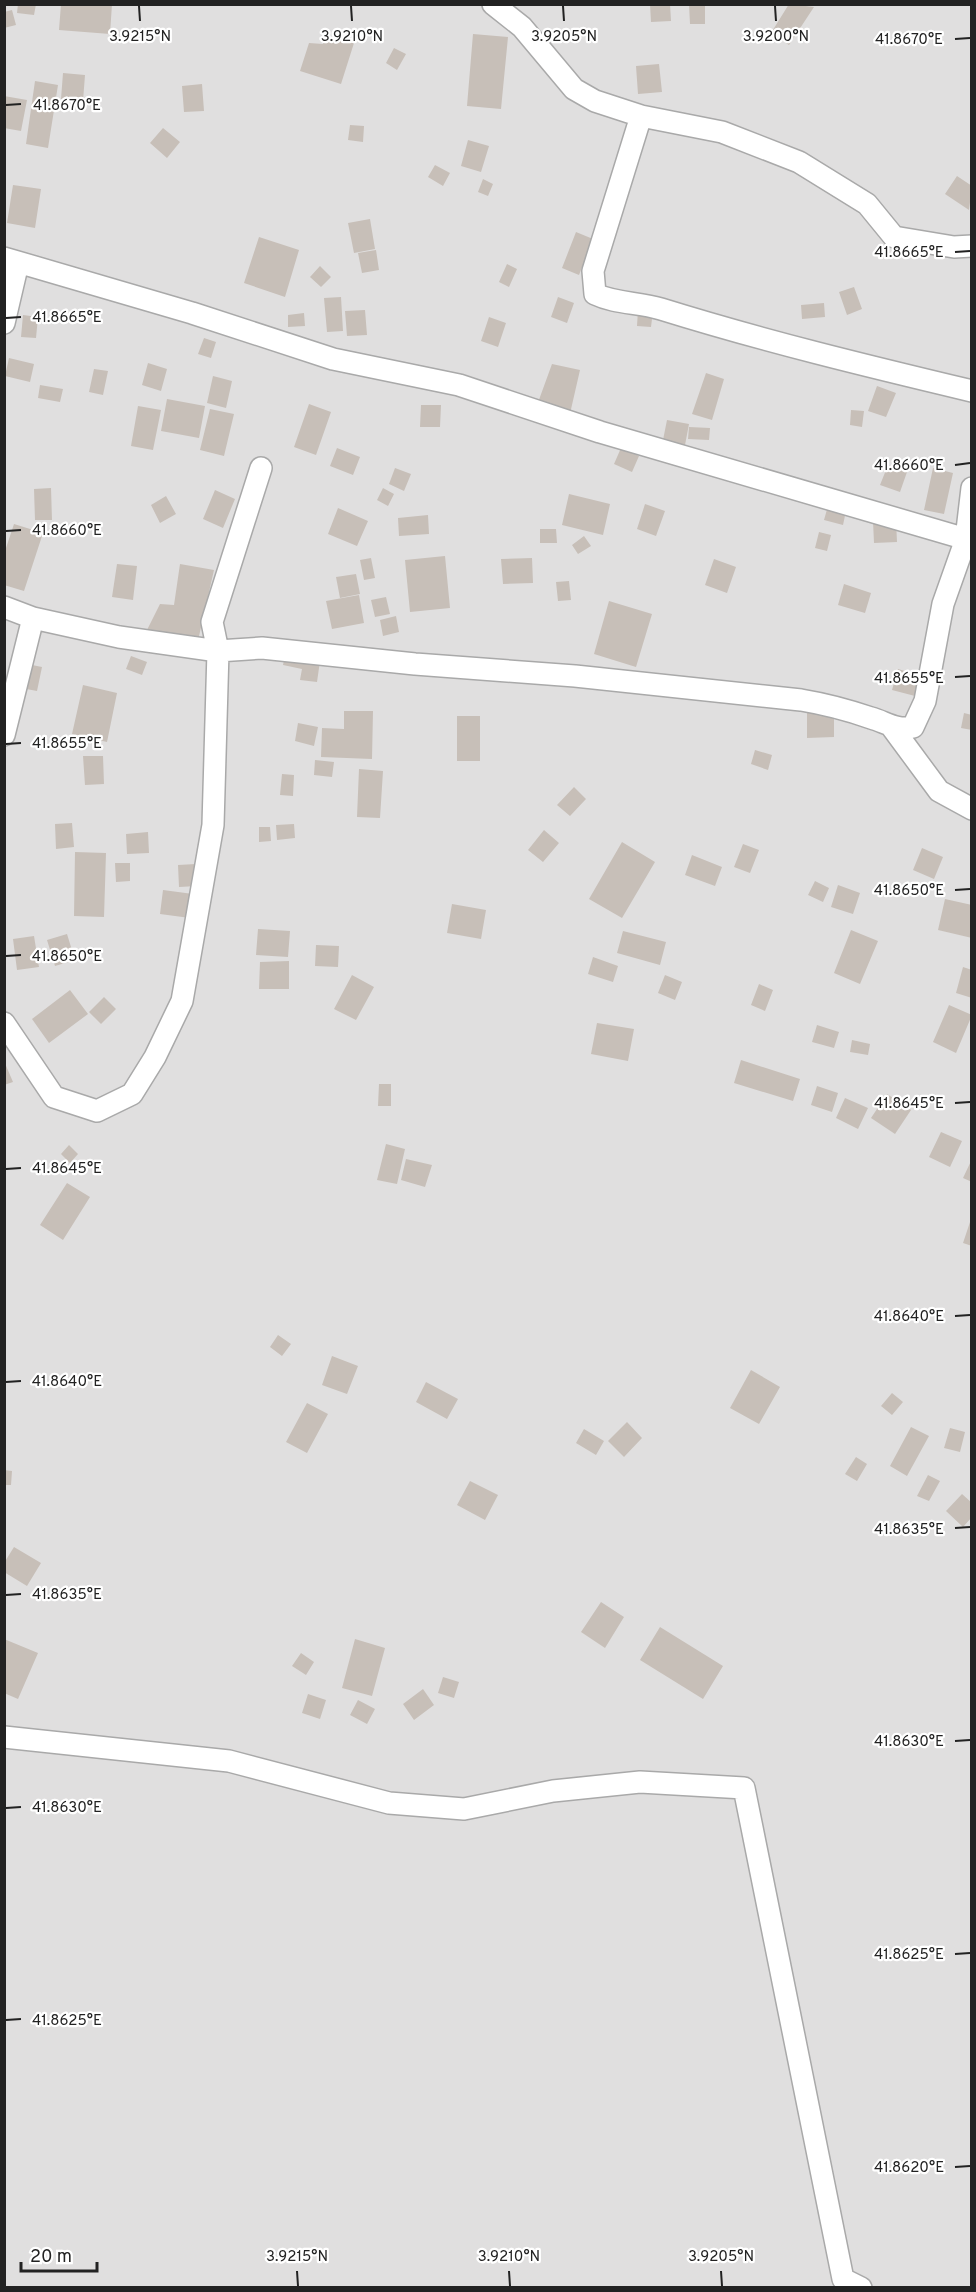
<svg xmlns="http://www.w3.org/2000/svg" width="976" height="2292" viewBox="0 0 976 2292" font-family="Overpass,sans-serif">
<rect width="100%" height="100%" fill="#f2efe9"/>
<path fill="#e0dfdf" d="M5,5H971V2287H5Z"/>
<path fill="#c7bfb8" d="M18,4H36L34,15L17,13Z
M61,4H112L110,34L59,30Z
M650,4H670L671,21L651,22Z
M689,4H705V24H690Z
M789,4L814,7L789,45L771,33Z
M12,10L16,25L4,28V12Z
M473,34L508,37L501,109L467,106Z
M327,36L354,43L341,84L300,71L309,43L323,44Z
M394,48L406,54L397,70L386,63Z
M659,64L662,92L638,94L636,66Z
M63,73L85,75L83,101L61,99Z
M35,81L58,85L48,148L26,144Z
M202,84L204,111L184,112L182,86Z
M4,96L27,100L21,131L4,128Z
M350,125L364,126L363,142L348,140Z
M163,128L180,142L167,158L150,143Z
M468,140L489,146L481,172L461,166Z
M435,165L450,173L443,186L428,177Z
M957,176L972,186L969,210L945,194Z
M483,179L493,184L488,196L478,192Z
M13,185L41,189L35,228L7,223Z
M370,219L375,249L354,253L348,223Z
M576,232L593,239L579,275L562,268Z
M259,237L299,250L285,297L244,283Z
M376,250L379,270L362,273L358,253Z
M507,264L517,269L509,287L499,282Z
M320,266L331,277L321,287L310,277Z
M854,287L862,309L847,315L839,292Z
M341,297L343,331L327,332L324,298Z
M558,297L574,303L567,323L551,317Z
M824,303L825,317L802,319L801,305Z
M365,310L367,335L347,336L345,311Z
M638,310L653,311L651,327L637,326Z
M304,313L305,326L288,327V315Z
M23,315L38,317L36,338L21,337Z
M489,317L506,323L498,347L481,341Z
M204,338L216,342L211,358L198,354Z
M9,358L34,364L30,382L5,376Z
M148,363L167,369L161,391L142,385Z
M552,364L580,370L569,418L536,408Z
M94,369L108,371L103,395L89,392Z
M706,373L724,379L712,420L692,414Z
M213,376L232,381L226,408L207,403Z
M40,385L63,389L60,402L38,398Z
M877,386L896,393L886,417L868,411Z
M167,399L205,406L199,438L161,431Z
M309,404L331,412L316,455L294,447Z
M421,405H441L440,427H420Z
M138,406L161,410L153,450L131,446Z
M210,409L234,414L224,456L200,450Z
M851,410L864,411L862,427L850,425Z
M667,420L689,424L685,445L663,440Z
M689,427L710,428L709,440L688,439Z
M337,448L360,457L353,475L330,466Z
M621,448L639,456L632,472L614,464Z
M888,465L907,472L900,492L880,485Z
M395,468L411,474L404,491L389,484Z
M933,468L953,473L944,514L924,510Z
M51,488L52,520H35L34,489Z
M383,488L394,494L388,506L377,500Z
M215,490L235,499L223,528L203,519Z
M569,494L610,504L603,535L562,525Z
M166,496L176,514L160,523L151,505Z
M645,504L665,511L656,536L637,529Z
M828,506L846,511L843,525L824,520Z
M338,508L368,521L357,546L328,534Z
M428,515L429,534L399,536L398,518Z
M896,520L897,542L874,543L873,521Z
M14,524L43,533L24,591L4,585V554Z
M540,529H556L557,543H540Z
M819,532L831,535L827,551L815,548Z
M584,536L591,546L578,554L572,545Z
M445,556L450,608L410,612L405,560Z
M371,558L375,578L364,580L360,560Z
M532,558L533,583L503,584L501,559Z
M714,559L736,567L727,593L705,585Z
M117,564L137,566L133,600L112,597Z
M180,564L214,570L197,645L147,630L160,604L174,605Z
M356,574L360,594L340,598L336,577Z
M569,581L571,600L558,601L556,582Z
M844,584L871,593L865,613L838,605Z
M359,595L364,623L332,629L326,601Z
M386,597L390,614L375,617L371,600Z
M609,601L652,614L636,667L594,654Z
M396,616L399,632L383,636L380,620Z
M285,655L320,661L317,682L300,680L302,669L283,665Z
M131,656L147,662L142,675L126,669Z
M27,664L42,667L37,691L21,688Z
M898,669L921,676L915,696L892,690Z
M83,685L117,693L107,742L72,734Z
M807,707L834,708V737L807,738Z
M344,711H373L372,759L321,757L322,728L344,729Z
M964,713L972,715V730L961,728Z
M457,716H480V761H457Z
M298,723L318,727L314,746L295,741Z
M755,750L772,755L768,770L751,764Z
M83,756H103L104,784L85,785Z
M315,760L334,762L332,777L314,775Z
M359,769L383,771L380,818L357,817Z
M282,774L294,775L293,796L280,795Z
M574,787L586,799L570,816L557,805Z
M72,823L74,847L56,849L55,824Z
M294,824L295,838L277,840L276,825Z
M259,827H270L271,841L259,842Z
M544,830L559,843L543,862L528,850Z
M148,832L149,853L127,854L126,834Z
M622,842L655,862L622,918L589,899Z
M743,844L759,850L750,873L734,867Z
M922,848L943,857L934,879L913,870Z
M75,852L106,853L104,917L74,916Z
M692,855L722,867L715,886L685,875Z
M115,863H130V881L116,882Z
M196,864L197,886L179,887L178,865Z
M815,881L829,888L823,902L808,895Z
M838,885L860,893L853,914L831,907Z
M163,890L193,894L190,918L160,914Z
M945,899L972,905V938L938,930Z
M452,904L486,910L481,939L447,933Z
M258,929L290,931L288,957L256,955Z
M851,930L878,941L860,984L834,973Z
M623,931L666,942L660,965L617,953Z
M67,934L75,960L55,966L47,940Z
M34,936L39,967L17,970L13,939Z
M316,945L339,946L338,967L315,966Z
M593,957L618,966L613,982L588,974Z
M289,961V989H259L260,962Z
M963,967L972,970V998L956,993Z
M352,975L374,987L356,1020L334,1009Z
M665,975L682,982L675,1000L658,993Z
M759,984L773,990L765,1011L751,1005Z
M70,990L88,1014L49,1043L32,1019Z
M104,997L116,1009L101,1024L89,1012Z
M949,1005L972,1015L956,1053L933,1042Z
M597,1023L634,1029L628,1061L591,1054Z
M817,1025L839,1032L834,1048L812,1042Z
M852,1040L870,1044L868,1055L850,1052Z
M741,1060L800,1079L793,1101L734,1083Z
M4,1061L13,1082L4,1085Z
M379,1084H391V1106H378Z
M817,1086L838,1093L832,1112L811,1105Z
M887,1094L911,1110L895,1134L871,1118Z
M845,1098L868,1108L858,1129L836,1118Z
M941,1132L962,1141L950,1167L929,1157Z
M386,1144L405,1149L397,1184L377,1180Z
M69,1145L78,1154L70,1163L61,1154Z
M406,1159L432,1165L425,1187L401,1180Z
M972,1159V1182L963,1178Z
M67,1183L90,1197L63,1240L40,1225Z
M971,1219H972V1246L963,1243Z
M278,1335L291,1344L282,1356L270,1347Z
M332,1356L358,1366L347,1394L322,1385Z
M751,1370L780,1387L759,1424L730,1408Z
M426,1382L458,1399L447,1419L416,1402Z
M892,1393L903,1402L892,1415L881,1406Z
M307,1403L328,1414L307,1453L286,1442Z
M627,1422L642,1438L624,1457L608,1441Z
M911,1427L929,1436L907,1476L890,1466Z
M950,1428L965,1432L960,1452L944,1448Z
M584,1429L604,1441L596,1455L576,1443Z
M856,1457L867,1464L857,1481L845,1474Z
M4,1470L12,1471L11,1485H4Z
M928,1475L940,1481L929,1501L917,1496Z
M470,1481L498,1495L485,1520L457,1505Z
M962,1494L972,1503V1517L963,1527L946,1511Z
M14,1547L41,1563L27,1586L4,1572V1563Z
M601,1602L624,1617L605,1648L581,1632Z
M660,1627L723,1666L703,1699L640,1660Z
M4,1639L38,1653L18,1699L4,1693Z
M355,1639L385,1648L372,1696L342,1688Z
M301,1653L314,1662L306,1675L292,1666Z
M443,1677L459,1682L454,1698L438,1693Z
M423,1689L434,1705L414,1720L403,1704Z
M308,1694L326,1700L320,1719L302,1713Z
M358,1700L375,1709L367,1724L350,1715Z"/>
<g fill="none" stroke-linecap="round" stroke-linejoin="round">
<g stroke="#a9a9a9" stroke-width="24">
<path id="minor" d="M493,4L522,27L574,89L595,101L641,116L722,132L799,162L867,204L894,237L954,247L972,246
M641,116L593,271L595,294C616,304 639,302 661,309C764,341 867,366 972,391
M4,258L192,313L333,359L459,385L600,432L966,539
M4,323L18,263
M4,607L33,618L119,637L218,651L262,648L415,664L575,676L801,700C825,704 848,710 871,718C886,722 896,731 913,727L925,701L943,604L966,539L972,488
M891,726L939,791L972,809
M4,735L33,618
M4,1023L54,1097L97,1111L132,1094L155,1057L182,1001L213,825L218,651L212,622L261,468
M4,1737L229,1761L389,1803L464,1809L553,1791L640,1782L744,1788L843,2279L861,2288"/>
</g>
<use href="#minor" stroke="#fff" stroke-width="21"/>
</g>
<path fill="none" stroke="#222" stroke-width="2" d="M139,6L140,21M351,6L352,21M563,6L564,21M775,6L776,21M955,39L970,38M6,105L21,104M955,252L970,251M6,318L21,317M955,465L970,463M6,531L21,530M955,677L970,676M6,744L21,743M955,890L970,889M6,956L21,955M955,1103L970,1102M6,1169L21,1168M955,1316L970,1315M6,1382L21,1381M955,1528L970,1527M6,1595L21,1594M955,1741L970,1740M6,1808L21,1807M955,1954L970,1953M6,2020L21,2019M955,2167L970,2166M297,2271L298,2286M509,2271L510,2286M721,2271L722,2286"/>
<g font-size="15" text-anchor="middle" fill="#222" stroke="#fff" stroke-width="4.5" stroke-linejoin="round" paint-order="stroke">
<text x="140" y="41">3.9215°N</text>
<text x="352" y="41">3.9210°N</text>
<text x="564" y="41">3.9205°N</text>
<text x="776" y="41">3.9200°N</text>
<text x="909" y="44">41.8670°E</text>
<text x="67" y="110">41.8670°E</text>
<text x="909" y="257">41.8665°E</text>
<text x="67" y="322">41.8665°E</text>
<text x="909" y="470">41.8660°E</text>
<text x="67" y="535">41.8660°E</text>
<text x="909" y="683">41.8655°E</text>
<text x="67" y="748">41.8655°E</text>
<text x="909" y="895">41.8650°E</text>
<text x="67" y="961">41.8650°E</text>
<text x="909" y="1108">41.8645°E</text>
<text x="67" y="1173">41.8645°E</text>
<text x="909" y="1321">41.8640°E</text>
<text x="67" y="1386">41.8640°E</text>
<text x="909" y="1534">41.8635°E</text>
<text x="67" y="1599">41.8635°E</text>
<text x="909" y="1746">41.8630°E</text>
<text x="67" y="1812">41.8630°E</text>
<text x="909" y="1959">41.8625°E</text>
<text x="67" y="2025">41.8625°E</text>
<text x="909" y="2172">41.8620°E</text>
<text x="297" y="2261">3.9215°N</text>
<text x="509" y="2261">3.9210°N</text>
<text x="721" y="2261">3.9205°N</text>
</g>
<rect width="976" height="2292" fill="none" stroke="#222222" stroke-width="12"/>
<path d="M21 2262v9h76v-9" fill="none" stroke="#222222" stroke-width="3"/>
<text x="30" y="2262" font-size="18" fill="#222222" stroke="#ffffff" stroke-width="4.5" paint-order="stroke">20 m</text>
</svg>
